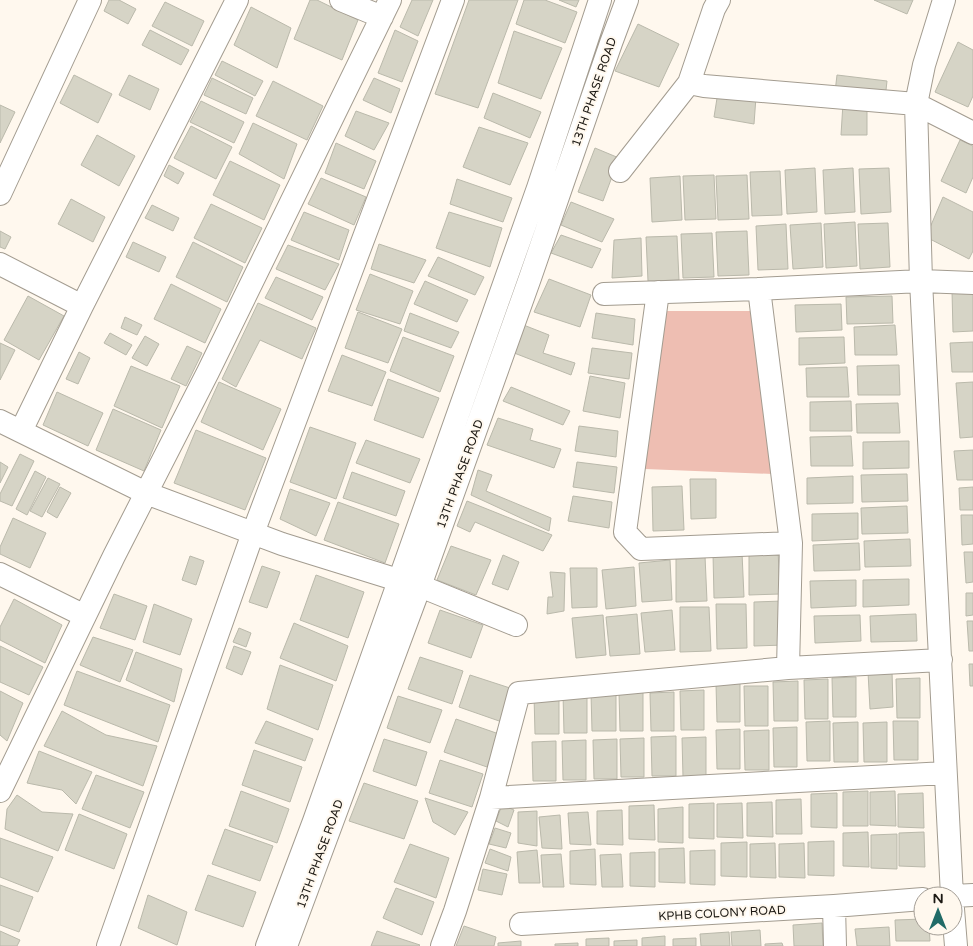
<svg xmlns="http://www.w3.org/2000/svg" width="973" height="946" viewBox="0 0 973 946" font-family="'Varela Round',sans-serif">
<rect width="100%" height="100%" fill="#fff8ee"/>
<path fill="#eebeb2" d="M666,311H751L773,474L645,469Z"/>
<path fill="#d6d4c6" stroke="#bab9ab" d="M109,0H119L136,9L128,24L104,11Z
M310,0H317L358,20L342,60L294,39Z
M412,0H433L418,36L400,27Z
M469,0H518L478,108L435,94Z
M524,0H545L577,12L565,43L516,24Z
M559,0H579L576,7Z
M874,0H913L907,14Z
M165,2L204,21L192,46L152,26Z
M251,7L291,28L277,68L234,45Z
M638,24L679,44L659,87L615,71Z
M150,30L189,50L181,65L142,45Z
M395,30L418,41L402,82L378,73Z
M514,31L562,48L541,99L498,83Z
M958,42L973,50V96L968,107L935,92Z
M222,61L263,81L255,96L215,75Z
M74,75L112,94L98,123L60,103Z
M129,75L159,89L150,110L119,95Z
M837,75L887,81L885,99L835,92Z
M212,78L253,98L246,114L204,95Z
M374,78L400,89L391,113L363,100Z
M273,81L323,106L307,140L256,116Z
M718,92L756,97L754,124L714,117Z
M493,93L541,112L530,138L484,118Z
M201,101L244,122L234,143L190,122Z
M843,103L867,106V135H841Z
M0,105L15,112L0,143Z
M356,111L389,123L374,150L345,136Z
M253,123L297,144L284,179L239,154Z
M191,126L232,147L216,179L174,158Z
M479,127L528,143L510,185L463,167Z
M97,135L135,156L119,186L81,165Z
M960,140L973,146V177L966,193L941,181Z
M336,143L376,161L364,189L325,173Z
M595,148L619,158L603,201L578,192Z
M230,161L280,185L264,220L213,195Z
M169,165L184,173L178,184L164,176Z
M815,168L817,212L787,214L785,170Z
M853,168L855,212L825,214L823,170Z
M889,168L891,212L861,214L859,169Z
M780,171L782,215L752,216L750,172Z
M714,175L716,219L685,220L683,176Z
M747,175L749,219L718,220L716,176Z
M680,176L682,220L652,222L650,178Z
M321,178L366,197L354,225L308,204Z
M457,179L512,198L503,222L450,204Z
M943,197L973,212V251L969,259L926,237Z
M71,199L105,217L93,242L58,224Z
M571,202L614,219L602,242L561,225Z
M211,204L262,228L245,263L194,238Z
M152,205L179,218L173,231L145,218Z
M304,212L349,230L339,260L291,240Z
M449,212L502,228L490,267L436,248Z
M855,222L857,266L826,268L824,224Z
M821,223L823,267L793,269L790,225Z
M888,223L890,267L860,269L858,224Z
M786,224L788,269L758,270L756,226Z
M0,231L11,237L5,249L0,247Z
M747,231L749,275L718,276L716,232Z
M712,233L714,277L683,278L681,234Z
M561,235L601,249L592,268L551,253Z
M677,236L679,280L648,281L646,237Z
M641,238L642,276L612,278L614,240Z
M133,242L166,257L159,272L126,257Z
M193,242L243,267L227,302L176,277Z
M379,244L426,260L414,283L371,269Z
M288,245L339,264L325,290L276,269Z
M438,257L484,277L475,295L428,276Z
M370,274L413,291L400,324L356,310Z
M276,277L323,297L312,320L265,298Z
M549,279L591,295L580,327L534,312Z
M425,281L468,300L457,322L414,304Z
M171,284L221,309L205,343L154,319Z
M952,291H973V331L953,332Z
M28,296L64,316L39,360L4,340Z
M892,296L893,323L847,324L846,297Z
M258,303L316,328L302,359L260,340L236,387L222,379Z
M841,304L842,330L796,332L795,305Z
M358,312L402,329L388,363L345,348Z
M410,313L459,332L451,348L404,331Z
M596,313L635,319L633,345L592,338Z
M125,317L142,325L137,335L121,328Z
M521,324L549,335L543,353L575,363L571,375L509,351Z
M895,325L897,355H855L854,327Z
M110,333L132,345L126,355L104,343Z
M145,336L159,344L147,366L132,358Z
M403,337L454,356L440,392L390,371Z
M844,337L845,363L799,365V338Z
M973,342V372H952L950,343Z
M0,343L15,350L0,380Z
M187,346L202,353L186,386L171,379Z
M592,348L632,353L629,379L588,373Z
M79,352L90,358L78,384L66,379Z
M342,355L386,372L372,406L328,391Z
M899,365L900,395H858L857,366Z
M131,366L180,386L162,428L114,406Z
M847,367L849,397H807L806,368Z
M590,376L625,383L620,418L583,411Z
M388,379L439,398L423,438L374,420Z
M219,382L281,409L263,450L201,422Z
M973,382V437L960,438L956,383Z
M511,387L570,411L563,425L503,401Z
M57,392L103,413L88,446L43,425Z
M851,401L852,431H810V402Z
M898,403L900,433H857L856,404Z
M113,409L161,430L144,471L96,450Z
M498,418L533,429L530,440L561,449L554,468L487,445Z
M579,426L618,431L616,457L575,451Z
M310,427L356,443L336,499L290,482Z
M196,430L266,458L245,510L174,483Z
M851,436L853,466H811L810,437Z
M366,440L420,459L410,483L356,463Z
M909,441V468L863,469V442Z
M973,450V480H957L954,451Z
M20,454L34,461L12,506L0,501V494Z
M0,462L8,467L0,483Z
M577,462L617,467L614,493L573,487Z
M478,470L492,475L486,491L551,518L549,531L471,495Z
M35,471L46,477L27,515L16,509Z
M352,472L405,491L396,516L343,498Z
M907,474L908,501L862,502L861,475Z
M853,476V503L807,504V478Z
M48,478L60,484L42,517L30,511Z
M690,479H716V518L691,519Z
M682,486L684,530L653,531L652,487Z
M60,487L71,493L57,518L47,512Z
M973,487V510H960L959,488Z
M290,489L330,503L316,536L280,519Z
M573,496L612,502L609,528L568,521Z
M467,501L552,535L543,551L475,522L470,532L457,526Z
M338,502L399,524L385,563L324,540Z
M907,506L908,533L862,534L861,508Z
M858,513V539L812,541V514Z
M961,515H973V544L962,545Z
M13,518L46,533L30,568L0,554V547Z
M910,539L911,566L865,567L864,541Z
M859,543L860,570L814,571L813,545Z
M451,546L491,560L476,595L437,580Z
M749,550H778L780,594L749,595Z
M964,552H973V582L966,583Z
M742,553L744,597L714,598L713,554Z
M503,555L519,562L508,590L492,584Z
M190,556L204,561L196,585L182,580Z
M705,556L707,601L676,602V557Z
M670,560L672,600L642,602L639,563Z
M262,566L280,572L267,608L249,602Z
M634,567L636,606L606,609L602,570Z
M570,568H597V607L572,608Z
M550,572L565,573L564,611L547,614L548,597H553Z
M316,575L364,592L348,638L300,620Z
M909,579V605L863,607V580Z
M856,580V606L811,608L810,581Z
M966,593H973V615L966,616Z
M114,594L147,606L135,640L100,628Z
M14,599L62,625L45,663L0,640V627Z
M783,601L785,645L754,646V602Z
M154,604L192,619L180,655L143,642Z
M716,604H746L747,648L717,649Z
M680,607H709L711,651L680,652Z
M440,610L483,625L471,658L428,643Z
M672,610L675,650L645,652L641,613Z
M637,614L640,654L610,656L606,617Z
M916,614L917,641L871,642L870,616Z
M603,615L606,655L576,658L572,618Z
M860,615L861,641L815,643L814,616Z
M967,621H973V651H969Z
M294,623L348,646L336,681L280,658Z
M239,628L251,633L246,647L233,642Z
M93,637L133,650L120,682L80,665Z
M0,646L43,667L29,695L0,682Z
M234,646L251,652L242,675L226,668Z
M136,652L182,669L174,702L126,680Z
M420,657L463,671L452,704L408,689Z
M969,664H973V686H970Z
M280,665L333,685L318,730L267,709Z
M77,671L170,705L158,742L64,705Z
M892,671L893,707L870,709L868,672Z
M470,675L513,689L502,722L459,707Z
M856,677V717H833L832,678Z
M920,678V718H897L896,679Z
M828,679V719H805L804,680Z
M798,681V721H774L773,682Z
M740,682V722H717L716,684Z
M744,686H768V726H745Z
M704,690V730H681L680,691Z
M0,691L23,703L7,741L0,735Z
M616,692V731H592L591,693Z
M643,692V731H620L619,693Z
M674,692V731H651L650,693Z
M587,693V733H564L563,694Z
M559,694V734H535L534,695Z
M398,696L442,710L430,743L387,728Z
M62,711L106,735L157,746L143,786L44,746Z
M456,719L499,734L487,767L444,752Z
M266,721L313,739L305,761L255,743Z
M830,721V761H807L806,722Z
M893,721H918V760H894Z
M858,722V762H834L833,723Z
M887,722V762H864L863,723Z
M797,727V767H774L773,728Z
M740,729V769H717L716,730Z
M769,730V770H745L744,731Z
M676,736V776H652L651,737Z
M706,737V777H683L682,738Z
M644,738V777H621L620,739Z
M384,739L427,752L416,786L373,771Z
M617,739V779H594L593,740Z
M586,740V780H563L562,741Z
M556,741V781H533L532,742Z
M254,750L302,767L290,802L242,785Z
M39,751L92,772L76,804L62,790L27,783Z
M440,760L483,774L472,807L429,793Z
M96,775L144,792L130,828L82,809Z
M364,783L418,801L404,839L349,821Z
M241,791L289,809L277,843L229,826Z
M868,791V826H843V792Z
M895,791L896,826L870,825V792Z
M837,793V828L811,827V794Z
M923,793L924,828L898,827V794Z
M17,795L42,812L73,814L58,851L5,829L7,809Z
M425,798L468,812L455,835L433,822Z
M801,799L802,834H776V800Z
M772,802L773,837L747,836V803Z
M714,803V839L689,838V804Z
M742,803L743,838L717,837V804Z
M502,805L514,810L508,827L496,821Z
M654,805L655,840L629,839V806Z
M683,807V843L658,842V809Z
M622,810L623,845L597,844V811Z
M537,811V846L518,843V812Z
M588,812L591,845L570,844L568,813Z
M79,814L127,834L114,869L65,850Z
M560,815L562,849L542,848L539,817Z
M495,828L511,833L506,848L489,844Z
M225,829L273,846L260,881L212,864Z
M868,832L869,867L843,866V833Z
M924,832L925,867L899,866V833Z
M897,834V869L871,868V835Z
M0,838L53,857L38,892L0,877Z
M834,841V876L808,875V842Z
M747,842V877L721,876V843Z
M775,843L776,878L750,877V844Z
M804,843L805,878L779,877V844Z
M410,844L449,858L436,898L394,882Z
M684,848L685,883L659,882V849Z
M490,849L511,857L508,871L485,863Z
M595,849L596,885L570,884V851Z
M537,850L540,883H519L517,852Z
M715,850V885L690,884V851Z
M655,852V887L630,886V853Z
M561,854L564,887H543L541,855Z
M621,854L623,887H602L600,855Z
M483,869L507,874L502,895L478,890Z
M208,875L256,892L243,927L195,910Z
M0,885L33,897L19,932L0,925Z
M396,888L434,902L422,935L383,918Z
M148,895L187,912L177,945L138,928Z
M923,919V926H929L930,941H896L895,920Z
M822,923L823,946H794L793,925Z
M464,926L496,937L494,946H456Z
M889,927L890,946H857L855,929Z
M760,930L761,946H732L731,932Z
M0,931L20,940L17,946H0Z
M377,931L420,945L419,946H371Z
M729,932L730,946H701L700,934Z
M665,936V946H642V938Z
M609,938V946H586V939Z
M696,938V946H673V939Z
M637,940V946H614V941Z
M521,941V946H498V943Z
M578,943V946H555V944Z
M782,943L783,946H765V944Z"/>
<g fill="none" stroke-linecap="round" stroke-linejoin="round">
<g stroke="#a39c90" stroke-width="24">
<path id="minor" d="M341,0L382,17
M689,83L704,86L916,104L924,65L944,0
M620,171L689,83L714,9L719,0
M0,194L90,0
M0,264L82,306
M759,289L791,543
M658,292L625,532L641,549L791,543L788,668
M604,294L759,289L921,281L973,283
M0,421L146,493L282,544L398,580
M21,431L82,306L237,0
M0,574L85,616
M420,586L516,625
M0,791L114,556L208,372L390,0
M491,798L945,773
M952,896L921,281L916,104L973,133
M953,896L973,895
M834,906L835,946
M953,909L956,946
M521,924L834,906L923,899
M108,946L253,533L453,0
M267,946L314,821L538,188L600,0
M286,946L420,586L530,278L611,43L627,0
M442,946L455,911L491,798L519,693L788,668L941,660"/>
</g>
<use href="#minor" stroke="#fff" stroke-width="22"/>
</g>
<g text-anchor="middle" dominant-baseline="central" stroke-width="4" stroke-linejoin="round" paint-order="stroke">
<g font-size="12" fill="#1b1813" stroke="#fff8ee">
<text transform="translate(594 92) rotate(-71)">13TH PHASE ROAD</text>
<text transform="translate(460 474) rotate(-70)">13TH PHASE ROAD</text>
<text transform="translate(320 854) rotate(-70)">13TH PHASE ROAD</text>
<text transform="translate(722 913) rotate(-3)">KPHB COLONY ROAD</text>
</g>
</g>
<g transform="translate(938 911)"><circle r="24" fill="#fff8ee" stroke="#a49e96"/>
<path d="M0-4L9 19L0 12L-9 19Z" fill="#216b67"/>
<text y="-8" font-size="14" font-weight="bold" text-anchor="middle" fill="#1b1813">N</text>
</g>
</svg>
